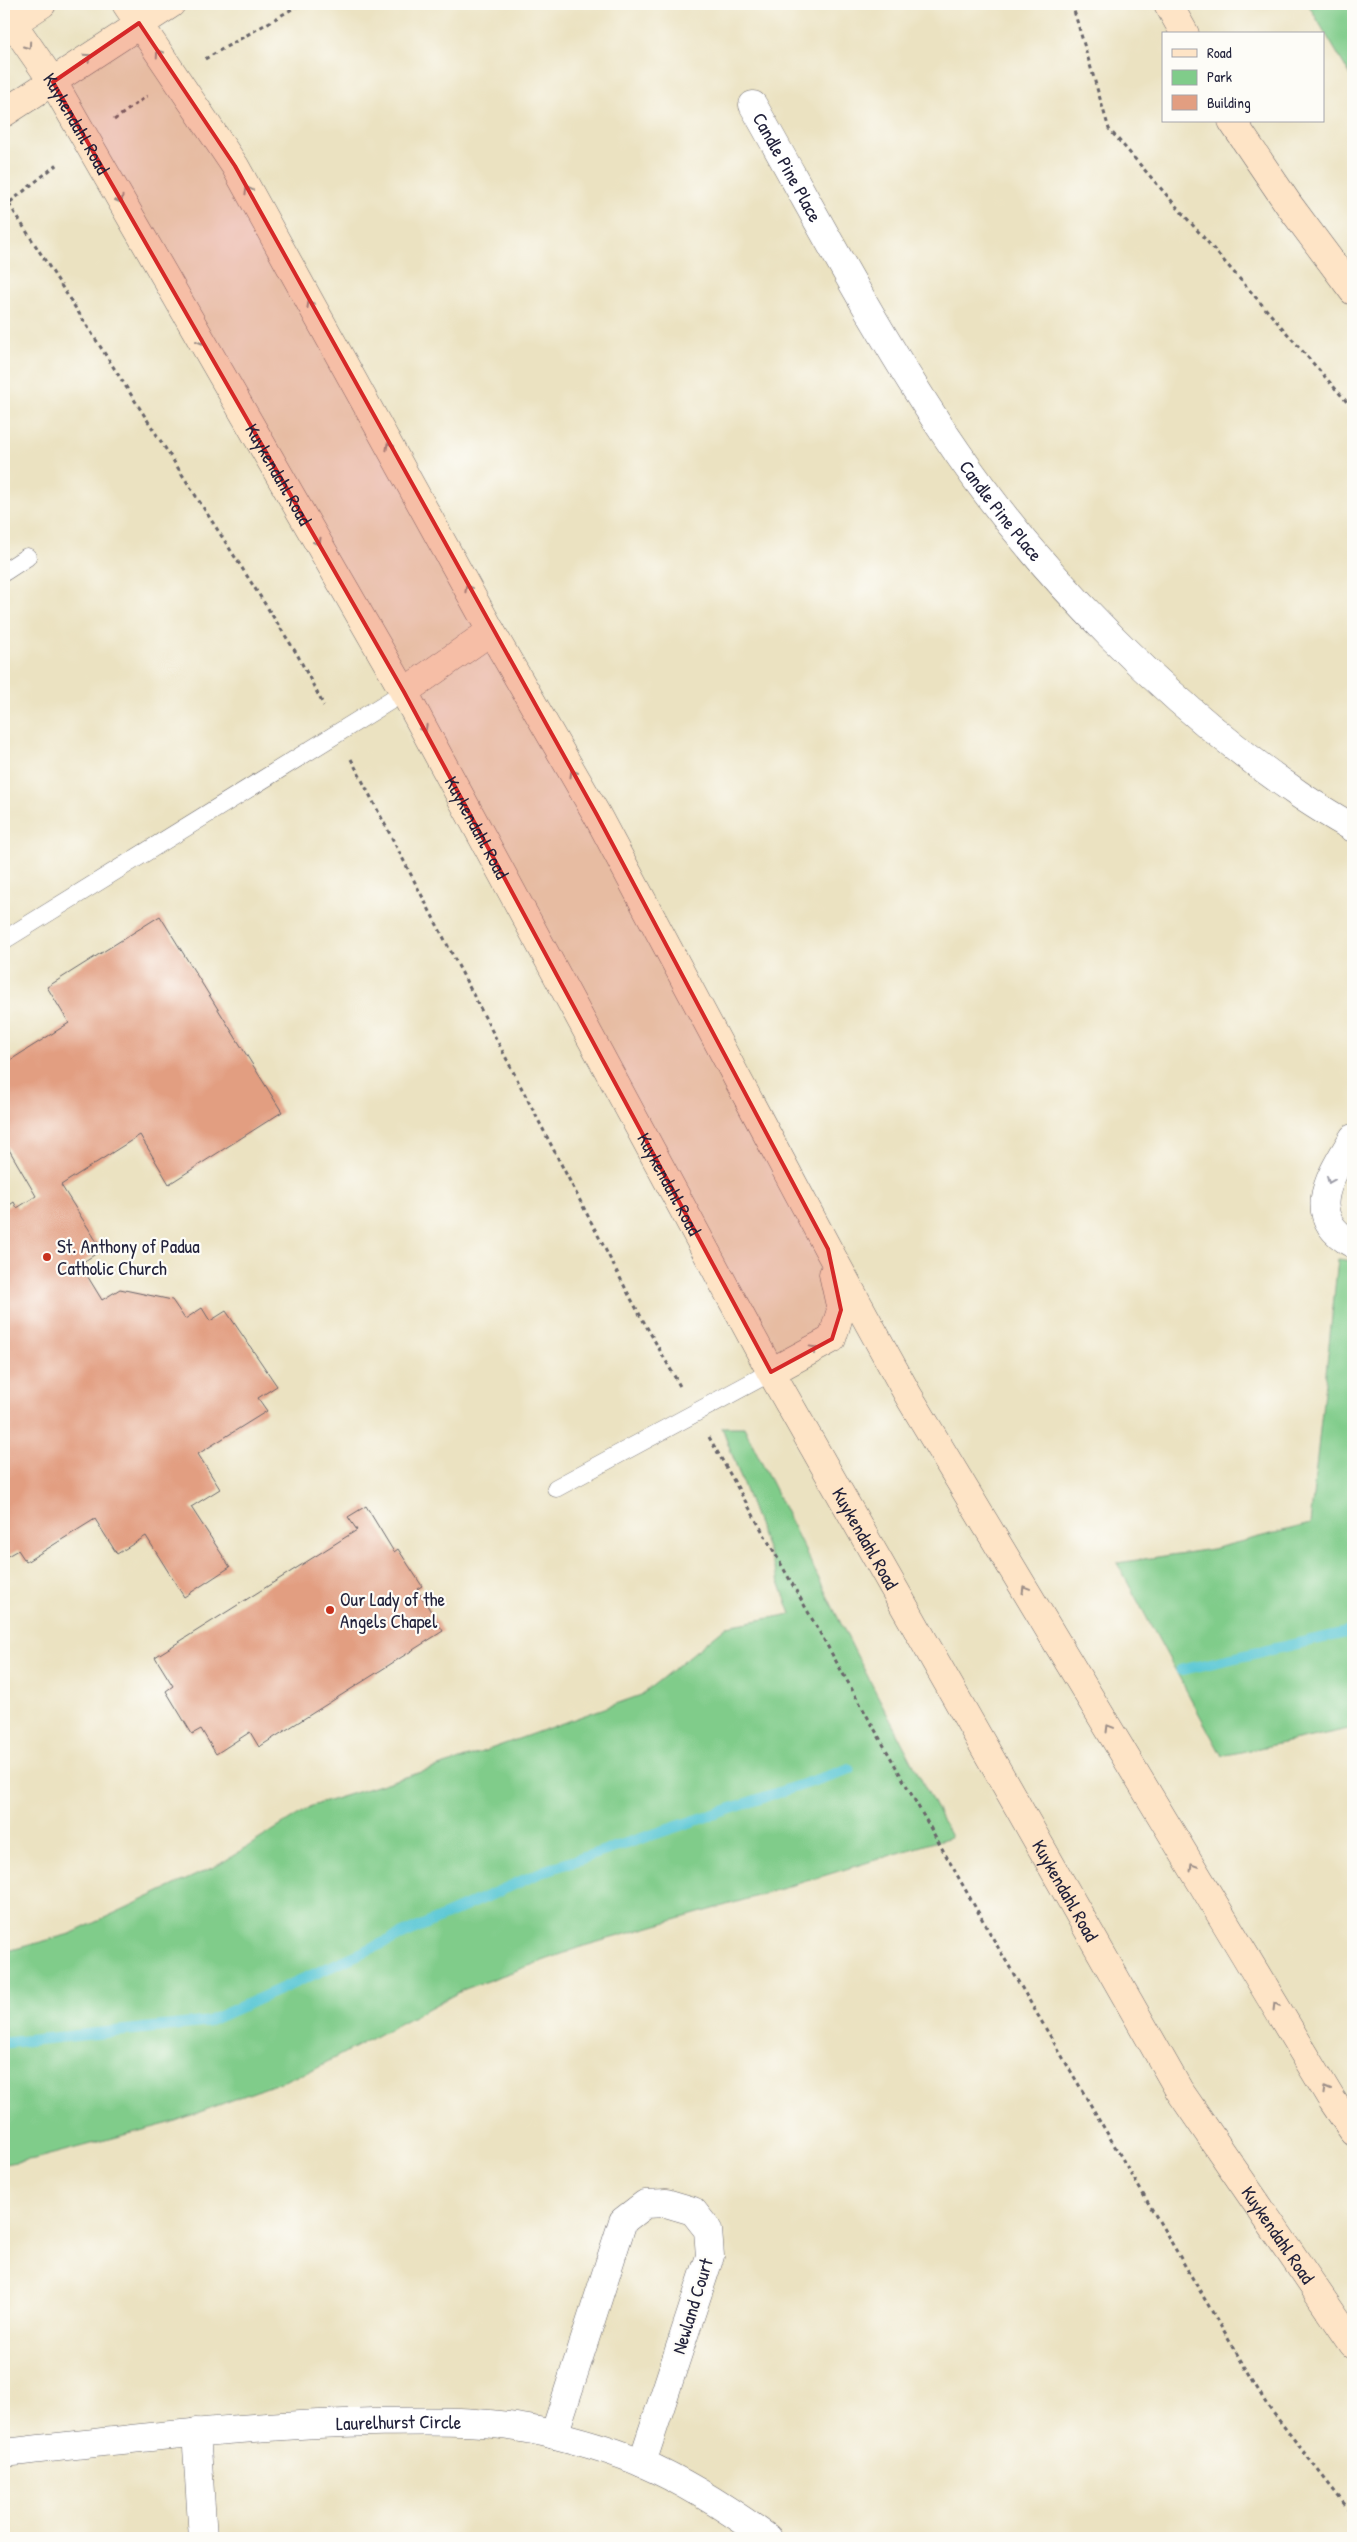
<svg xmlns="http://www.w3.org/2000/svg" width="1357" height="2542" viewBox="0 0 1357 2542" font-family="'Patrick Hand',sans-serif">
<rect width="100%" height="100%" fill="#fdfcf7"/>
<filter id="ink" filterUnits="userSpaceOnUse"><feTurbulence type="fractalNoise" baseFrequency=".02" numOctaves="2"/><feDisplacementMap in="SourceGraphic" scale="10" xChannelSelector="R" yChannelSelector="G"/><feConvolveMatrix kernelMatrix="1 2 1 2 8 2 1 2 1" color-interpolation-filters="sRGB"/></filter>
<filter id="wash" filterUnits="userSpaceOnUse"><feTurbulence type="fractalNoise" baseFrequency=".0096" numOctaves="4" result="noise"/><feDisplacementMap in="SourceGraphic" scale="20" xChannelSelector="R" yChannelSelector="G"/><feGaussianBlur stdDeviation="1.12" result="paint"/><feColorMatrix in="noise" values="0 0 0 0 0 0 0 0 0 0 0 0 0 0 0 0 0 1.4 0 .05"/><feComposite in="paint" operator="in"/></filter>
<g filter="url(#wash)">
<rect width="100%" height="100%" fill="#ebe2c1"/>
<path fill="#80cc8a" stroke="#517762" d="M1308,4H1353V80Z
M1338,1259L1353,1261V1728L1222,1756L1117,1563L1212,1549L1310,1524Z
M722,1427H744L853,1648L951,1837L744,1900L584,1946L465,1989L308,2072L170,2123L34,2159L4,2164V1952L70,1934L220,1864L312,1806L454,1762L641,1695L727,1626L791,1614Z"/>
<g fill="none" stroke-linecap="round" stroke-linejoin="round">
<path stroke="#5cc8d5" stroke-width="11" d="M1181,1670L1353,1631
M4,2043L207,2022L544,1871L849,1769"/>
</g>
<g id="blocks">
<path fill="#e29e81" d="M160,916L282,1112L169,1184L140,1135L61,1185L102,1250L80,1264L102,1300L120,1289L172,1300L185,1319L202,1308L210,1321L226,1311L277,1386L258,1398L267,1411L198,1454L220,1489L191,1507L230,1567L184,1597L146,1536L117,1554L95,1519L26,1562L18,1550L4,1558V1209L14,1202L17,1208L36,1196L4,1141V1064L69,1023L47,987Z
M366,1506L394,1552L398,1549L422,1586L417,1589L443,1631L259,1747L250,1732L216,1754L201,1729L192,1734L166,1691L173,1686L155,1657L357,1530L348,1517Z"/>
</g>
</g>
<g filter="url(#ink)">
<use href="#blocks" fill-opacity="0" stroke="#68656a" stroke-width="1"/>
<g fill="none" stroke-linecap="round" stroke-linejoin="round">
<g stroke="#68656a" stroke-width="19">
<path id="lane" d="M4,572L27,557
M4,940L404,692
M556,1488L771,1372"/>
</g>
<g stroke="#68656a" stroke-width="29">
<g id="street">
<path id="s1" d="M753,105C819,222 881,341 957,452C1043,578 1167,702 1293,790C1312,804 1333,816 1353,828"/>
<path d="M1353,1138C1332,1174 1301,1216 1353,1244"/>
<path d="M196,2432L203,2538"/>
<path d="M554,2435L623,2221L645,2204L666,2203L693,2211L708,2230L710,2256L642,2463"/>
<path id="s2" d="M4,2453C127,2439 249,2425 373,2422C434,2421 495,2419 555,2435C583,2442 615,2451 642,2463C684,2481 732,2512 768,2538"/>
</g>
</g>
<g stroke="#68656a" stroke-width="29">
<g id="secondary">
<path d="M126,4L235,166L491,631L597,815L828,1249L908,1395L1332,2100L1353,2131"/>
<path d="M1168,4L1185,34"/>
<path id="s3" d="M4,11L53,82L404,692L771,1372L1179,2090L1353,2344"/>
<path d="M4,29L42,4"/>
<path d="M4,113L171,4"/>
<path d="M1232,121L1289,205L1353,291"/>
<path d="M404,692L491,631"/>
<path d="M771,1372L832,1339L841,1310L833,1274"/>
</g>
</g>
<path stroke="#68656a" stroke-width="3" stroke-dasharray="4 4" stroke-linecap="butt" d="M1072,4L1109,129L1353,409
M205,59L301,4
M114,120L147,96
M9,204L297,654L324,706
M4,207L60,162
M351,759L630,1297L681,1388
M709,1437L999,1949L1267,2405L1353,2515"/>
<use href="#lane" stroke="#fff" stroke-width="18"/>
<use href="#street" stroke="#fff" stroke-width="28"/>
<use href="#secondary" stroke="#fee4c6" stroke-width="28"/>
</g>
<defs><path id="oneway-chevron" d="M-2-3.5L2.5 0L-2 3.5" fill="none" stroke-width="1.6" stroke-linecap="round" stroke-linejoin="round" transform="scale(1.25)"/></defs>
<g stroke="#9b8d87">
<use href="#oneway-chevron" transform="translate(28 46) rotate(55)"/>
<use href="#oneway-chevron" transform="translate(159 53) rotate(-124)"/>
<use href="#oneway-chevron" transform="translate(88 57) rotate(-34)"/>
<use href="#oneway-chevron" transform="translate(248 190) rotate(-119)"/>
<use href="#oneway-chevron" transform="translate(120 200) rotate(60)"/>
<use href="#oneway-chevron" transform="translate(310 304) rotate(-119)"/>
<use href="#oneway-chevron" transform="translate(201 341) rotate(60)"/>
<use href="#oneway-chevron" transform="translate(389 446) rotate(-119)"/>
<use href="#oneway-chevron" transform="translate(318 542) rotate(60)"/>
<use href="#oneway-chevron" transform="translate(468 588) rotate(-119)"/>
<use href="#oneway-chevron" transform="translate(424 729) rotate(62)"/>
<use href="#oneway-chevron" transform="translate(573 773) rotate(-120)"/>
<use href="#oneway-chevron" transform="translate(814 1349) rotate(-29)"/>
<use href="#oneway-chevron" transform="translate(1025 1589) rotate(-121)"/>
<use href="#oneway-chevron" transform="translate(1109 1728) rotate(-121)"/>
<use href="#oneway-chevron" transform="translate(1193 1867) rotate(-121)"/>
<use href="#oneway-chevron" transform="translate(1276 2006) rotate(-121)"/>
<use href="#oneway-chevron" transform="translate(1326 2090) rotate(-120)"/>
</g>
<use stroke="#9c9ca7" href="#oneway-chevron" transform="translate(1330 1180) rotate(112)"/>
</g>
<path fill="#d62828" fill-opacity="0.2" stroke="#d62828" stroke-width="4" stroke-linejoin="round" d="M139,23L235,166L597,815L828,1249L841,1310L832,1339L771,1372L404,692L53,82Z"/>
<g fill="#c8321e" stroke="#fdfcf7" stroke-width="2">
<circle cx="47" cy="1257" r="5"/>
<circle cx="330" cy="1610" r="5"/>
</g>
<g text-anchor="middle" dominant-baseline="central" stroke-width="4.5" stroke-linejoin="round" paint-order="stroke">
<g font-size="19" fill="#22223b" stroke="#fdfcf7">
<text stroke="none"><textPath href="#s3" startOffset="134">Kuykendahl Road</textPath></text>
<text stroke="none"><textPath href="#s1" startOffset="71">Candle Pine Place</textPath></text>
<text stroke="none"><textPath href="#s3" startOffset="539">Kuykendahl Road</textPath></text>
<text stroke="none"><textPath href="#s1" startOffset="476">Candle Pine Place</textPath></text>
<text stroke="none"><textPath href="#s3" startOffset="944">Kuykendahl Road</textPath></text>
<text stroke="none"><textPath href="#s3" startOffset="1349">Kuykendahl Road</textPath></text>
<text stroke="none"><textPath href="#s3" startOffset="1754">Kuykendahl Road</textPath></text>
<text stroke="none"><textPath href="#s3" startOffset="2159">Kuykendahl Road</textPath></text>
<text stroke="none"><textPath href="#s3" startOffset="2564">Kuykendahl Road</textPath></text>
<text transform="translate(692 2306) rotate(-73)">Newland Court</text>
<text stroke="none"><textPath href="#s2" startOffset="396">Laurelhurst Circle</textPath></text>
</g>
<g font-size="19" fill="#22223b" stroke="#fdfcf7" text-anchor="start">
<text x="57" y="1246">St. Anthony of Padua<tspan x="57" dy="22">Catholic Church</tspan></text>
<text x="340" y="1599">Our Lady of the<tspan x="340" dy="22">Angels Chapel</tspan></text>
</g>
</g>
<rect width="1357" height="2542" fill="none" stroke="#fdfcf7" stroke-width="20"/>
<rect x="1162" y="32" width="162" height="90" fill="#fdfcf7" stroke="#a5a5ac"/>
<rect x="1172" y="49" width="25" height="8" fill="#fee4c6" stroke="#a5a5ac"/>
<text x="1207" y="58" font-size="15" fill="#22223b">Road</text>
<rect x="1172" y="70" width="25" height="15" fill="#80cc8a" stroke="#a5a5ac"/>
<text x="1207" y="82" font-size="15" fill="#22223b">Park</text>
<rect x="1172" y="95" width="25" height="15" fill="#e29e81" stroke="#a5a5ac"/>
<text x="1207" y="108" font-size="15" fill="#22223b">Building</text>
</svg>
